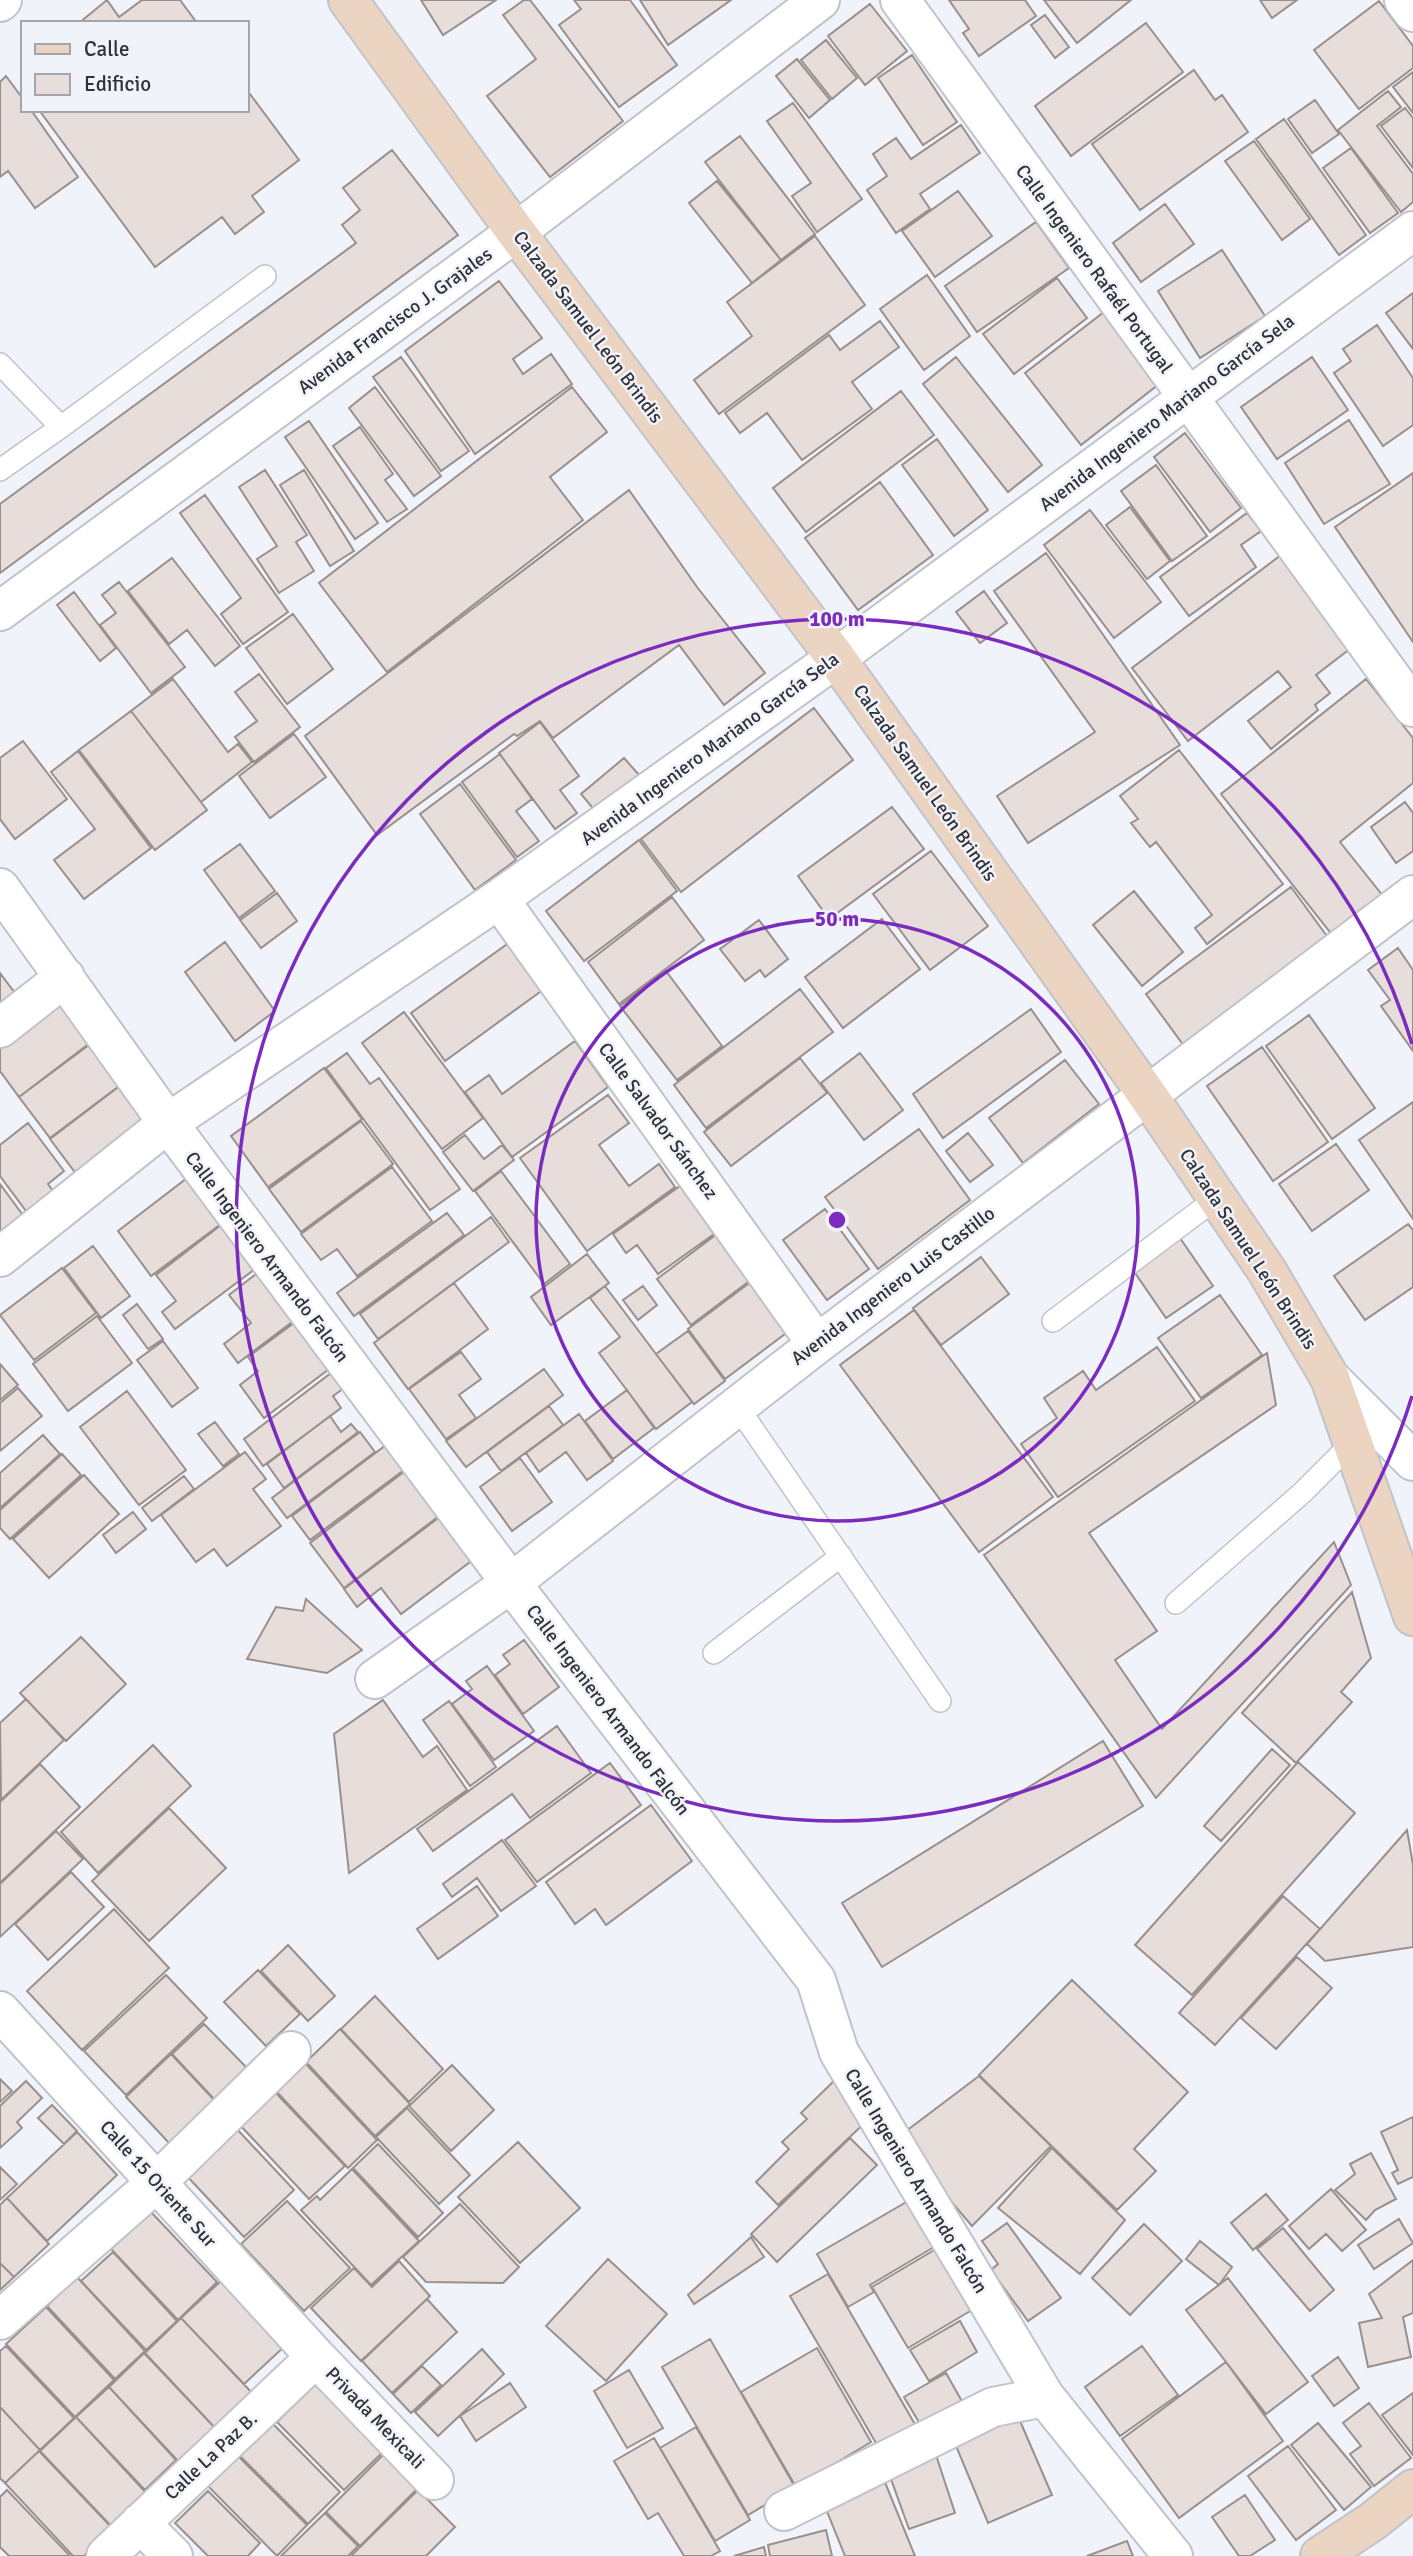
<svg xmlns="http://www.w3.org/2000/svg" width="1413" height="2556" viewBox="0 0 1413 2556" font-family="Signika,sans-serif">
<rect width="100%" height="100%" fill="#f1f3fb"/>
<path fill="#e7ddda" stroke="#99908d" stroke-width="2" d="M107,0L119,17L142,0H180L197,23H79Z
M421,0H496L443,35Z
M524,0H530L623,121L550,177L487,96L536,59L503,15Z
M574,0H630L677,65L619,107L559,25L581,9Z
M640,0H731L668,45Z
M949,0H1025L1036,16L979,56L963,33L969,29Z
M1044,0H1131L1077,43Z
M1260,0H1297L1272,18Z
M1379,1L1413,46V68L1359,109L1314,50Z
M870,4L907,51L865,85L828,36Z
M1045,15L1069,47L1055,58L1031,25Z
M1146,23L1183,72L1071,156L1035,106Z
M826,40L857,78L832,99L801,60Z
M912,55L957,122L923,145L878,78Z
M797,59L830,100L809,118L776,76Z
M1194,70L1215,100L1222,95L1248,132L1140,210L1092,144Z
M1413,72V113L1393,87Z
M6,76L23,99V110H31L78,177L35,208L8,171L0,177V82Z
M247,90L299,160L252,196L264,212L235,234L222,217L155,267L39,110H247Z
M1388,91L1401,107L1377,126L1413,174V202L1401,212L1338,130Z
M1315,100L1339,134L1312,153L1288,119Z
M793,103L862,199L817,232L792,196L811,183L767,121Z
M1405,108L1413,118V168L1381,126Z
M1284,119L1366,235L1339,255L1256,139Z
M961,125L980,153L920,194L930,209L896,233L867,190L887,176L873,154L896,138L911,159Z
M740,136L815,234L781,260L705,162Z
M1254,141L1310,219L1282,240L1225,161Z
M1351,148L1398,213L1370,233L1323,168Z
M392,150L458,235L0,573V504L356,243L342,225L360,210L343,188Z
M717,181L781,260L752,283L689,203Z
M958,191L992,236L935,277L902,231Z
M1165,204L1194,244L1141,282L1113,243Z
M1036,222L1069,268L977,332L945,286Z
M815,236L865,305L719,414L694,380L752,336L727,302Z
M1222,250L1265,316L1200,358L1158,291Z
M927,275L970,336L924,370L880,309Z
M1057,278L1087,318L1014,374L983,334Z
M499,281L542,338L513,359L523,374L551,354L572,384L475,454L405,351Z
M1413,293V349L1386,313Z
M1104,312L1159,384L1081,445L1025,373Z
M880,321L899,347L852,382L872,409L802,460L767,413L740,433L725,413L829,335L840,350Z
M1377,325L1413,378V425L1383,446L1334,373L1351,361L1343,349Z
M401,357L469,451L441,471L373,377Z
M956,357L1042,465L1008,492L923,384Z
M1312,357L1348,410L1277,459L1241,407Z
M375,387L441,476L414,496L349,408Z
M572,387L607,432L550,477L583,520L387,672L319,583Z
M901,391L934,435L806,532L773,488Z
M1349,420L1390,484L1324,524L1285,463Z
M309,421L378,523L355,539L285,437Z
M360,427L393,474L385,480L407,509L387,522L333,446Z
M1185,433L1241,508L1210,532L1154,457Z
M937,439L988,510L954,536L902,465Z
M1156,465L1207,536L1172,561L1121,491Z
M265,470L307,535L296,542L314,571L279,593L257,559L277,546L239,487Z
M304,470L354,551L330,566L280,485Z
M1413,473V642L1335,527Z
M880,482L933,555L858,610L805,538Z
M629,490L697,587L765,673L724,705L679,645L553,738L540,721L517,736L514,734L377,835L305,736Z
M205,495L288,612L243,644L221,614L241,598L180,513Z
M1130,507L1170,561L1147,579L1106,525Z
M1090,510L1161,602L1114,638L1044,545Z
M1247,513L1261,531L1241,545L1256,567L1189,616L1160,577Z
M1046,553L1180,745L1028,843L997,796L1095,732L994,591Z
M1281,555L1351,648L1316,675L1330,693L1315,705L1318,710L1271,749L1248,721L1291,687L1278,671L1188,741L1132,668Z
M172,558L240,646L215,666L187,630L169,644L128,591Z
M119,582L185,667L151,693L100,625L116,613L102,595Z
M984,591L1007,623L980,643L956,612Z
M74,592L116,648L100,661L57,605Z
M293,614L333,669L287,704L246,648Z
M259,674L300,727L254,762L235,737L257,721L235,692Z
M173,679L228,752L238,744L252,762L201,802L131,711Z
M1366,679L1413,738V783L1340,842L1387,901L1337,941L1221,794Z
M814,708L853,760L681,892L641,839Z
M131,711L207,810L155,850L79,750Z
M540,722L579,776L560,790L577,813L555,829L499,753Z
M294,734L326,777L270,818L239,776Z
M23,741L67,799L15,839L0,819V758Z
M1179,750L1283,884L1207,944L1195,928L1212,915L1156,842L1150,847L1131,823L1138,819L1120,796Z
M78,751L151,848L84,899L54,860L95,829L51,772Z
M500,754L532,799L516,811L539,841L517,857L462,782Z
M624,758L639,775L596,812L581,794Z
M460,784L516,860L475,890L420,814Z
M1405,802L1413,813V851L1396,863L1371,827Z
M892,807L924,849L829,919L798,876Z
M639,840L677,891L584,961L546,911Z
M240,844L275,891L239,918L204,870Z
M931,851L988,926L930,970L873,894Z
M1291,887L1332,943L1187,1050L1146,994Z
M1134,891L1183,952L1142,986L1093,925Z
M277,893L297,921L261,948L240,920Z
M672,897L704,940L619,1004L588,962Z
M882,919L920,969L843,1028L805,977Z
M759,920L788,959L765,977L760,970L745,981L720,949Z
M225,942L275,1011L235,1041L185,972Z
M510,942L544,989L445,1061L411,1013Z
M1398,948L1413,970V1051L1381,1006L1390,1000L1368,970Z
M666,971L722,1046L677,1080L620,1006Z
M0,973L18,997L0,1010Z
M800,989L833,1032L706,1128L674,1085Z
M65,1001L95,1039L19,1097L0,1071V1049Z
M1031,1009L1061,1052L943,1138L913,1094Z
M404,1012L483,1118L442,1149L362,1043Z
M1309,1015L1375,1108L1332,1139L1266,1046Z
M575,1041L608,1087L512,1157L465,1092L489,1075L502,1094Z
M93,1042L123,1083L50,1138L19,1097Z
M1262,1047L1328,1142L1273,1181L1207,1086Z
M347,1053L370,1084L379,1078L460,1189L430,1210L326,1068Z
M860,1053L903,1110L864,1140L821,1083Z
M800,1058L827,1093L731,1166L704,1132Z
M1065,1060L1099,1104L1023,1163L989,1118Z
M324,1068L362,1119L268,1187L231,1136Z
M125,1082L152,1119L77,1175L50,1139Z
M608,1095L629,1123L599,1145L629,1186L659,1164L675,1187L587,1251L520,1158Z
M1413,1102V1219L1359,1140Z
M361,1121L393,1164L301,1232L269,1189Z
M28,1123L64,1171L48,1184L55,1194L29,1215L0,1176V1145Z
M919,1129L970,1200L878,1269L825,1197Z
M968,1133L993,1165L970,1182L946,1151Z
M465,1135L484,1159L502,1145L514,1160L473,1191L443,1152Z
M1336,1144L1369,1190L1312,1231L1279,1184Z
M392,1167L432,1221L357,1276L337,1249L321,1260L301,1234Z
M501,1171L570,1264L544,1284L475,1191Z
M195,1172L229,1218L151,1276L118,1231Z
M0,1184L28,1222L0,1244Z
M680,1186L714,1234L658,1274L637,1245L626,1253L613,1234Z
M825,1209L869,1269L827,1300L783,1240Z
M447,1213L464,1235L354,1316L337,1293Z
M491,1217L509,1242L378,1339L360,1314Z
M225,1222L259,1266L175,1329L162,1312L176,1301L156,1275Z
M1408,1224L1413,1230V1287L1365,1320L1334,1276Z
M717,1234L752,1279L691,1325L657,1279Z
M1180,1238L1213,1286L1166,1318L1133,1270Z
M93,1246L130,1296L101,1318L64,1268Z
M587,1254L609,1283L551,1325L531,1297Z
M981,1257L1009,1294L941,1345L913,1308Z
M62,1268L96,1313L34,1360L0,1315Z
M260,1271L296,1319L238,1363L224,1344L251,1323L229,1295Z
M752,1281L789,1331L725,1379L688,1329Z
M454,1283L488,1329L408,1389L374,1343Z
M605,1286L692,1402L656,1429L599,1353L620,1337L590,1298Z
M643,1286L657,1305L638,1320L623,1300Z
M1220,1295L1262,1355L1201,1398L1158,1338Z
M137,1304L163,1339L148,1349L123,1315Z
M914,1310L1053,1497L979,1552L840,1365Z
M97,1316L132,1363L68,1411L33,1364Z
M298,1320L333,1366L264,1418L240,1385L258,1371L248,1357Z
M688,1331L725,1381L694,1404L656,1354Z
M163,1341L198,1388L172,1407L137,1360Z
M1157,1347L1195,1401L1058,1497L1021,1444L1057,1418L1044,1398L1083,1371L1096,1390Z
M461,1352L481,1379L459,1395L476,1418L446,1439L409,1389Z
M1267,1353L1276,1405L1089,1533L1157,1631L1115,1660L1162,1729L1334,1542L1351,1585L1156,1798L984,1555Z
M0,1364L18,1385L0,1400Z
M544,1369L563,1395L466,1467L446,1441Z
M335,1370L347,1386L333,1396L341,1408L263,1466L244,1439Z
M18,1388L42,1416L0,1451V1403Z
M627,1390L654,1428L613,1459L585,1421Z
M127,1391L186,1470L139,1505L80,1427Z
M549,1406L563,1425L501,1471L487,1452Z
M579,1414L613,1461L587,1480L566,1452L539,1472L526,1453Z
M330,1416L341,1432L351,1424L358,1432L284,1488L267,1464Z
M215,1422L239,1454L223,1466L198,1434Z
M360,1432L375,1452L287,1518L272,1498Z
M43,1435L60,1454L0,1508V1473Z
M390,1442L408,1467L310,1540L292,1516Z
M245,1452L266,1479L253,1489L281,1526L227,1566L214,1549L196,1562L161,1515Z
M62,1454L81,1475L10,1539L0,1528V1510Z
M520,1458L552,1502L512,1531L480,1487Z
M409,1468L443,1513L344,1588L310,1543Z
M84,1475L119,1514L49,1578L13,1539Z
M184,1476L194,1489L152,1521L142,1508Z
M133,1512L146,1529L116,1553L103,1535Z
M441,1516L474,1559L401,1614L381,1588L357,1607L344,1589Z
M1352,1592L1371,1658L1341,1692L1352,1702L1296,1763L1242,1713Z
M306,1599L362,1650L327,1673L247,1659L276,1607L303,1611Z
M81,1637L126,1684L66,1741L20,1693Z
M524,1640L559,1687L523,1714L495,1675L510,1664L503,1655Z
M487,1666L534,1731L494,1760L452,1704L472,1689L466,1681Z
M26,1699L64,1740L1,1800L0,1723Z
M383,1700L423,1757L437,1746L467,1790L349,1873L334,1734Z
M449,1701L496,1767L470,1786L423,1720Z
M557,1726L591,1773L530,1818L512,1794L433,1851L417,1829Z
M1103,1741L1143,1806L882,1967L842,1903Z
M153,1745L191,1786L98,1873L61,1832Z
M1272,1749L1290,1765L1221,1841L1204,1826Z
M1298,1762L1355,1813L1192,1995L1135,1945Z
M610,1763L641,1805L537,1882L505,1840Z
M40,1764L80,1807L0,1883V1802Z
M651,1805L692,1861L606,1925L595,1909L575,1924L546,1882Z
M169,1808L226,1868L149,1941L92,1881Z
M1407,1830L1413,1865V1947L1325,1961L1307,1944Z
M56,1831L83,1859L0,1937V1884Z
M502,1840L536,1886L501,1911L477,1878L452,1897L443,1884Z
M71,1872L104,1907L48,1960L15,1924Z
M477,1886L498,1916L438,1959L417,1929Z
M1283,1896L1320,1929L1215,2045L1179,2013Z
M114,1909L169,1968L82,2050L27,1991Z
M288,1945L335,1996L308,2021L261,1971Z
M1297,1957L1332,1988L1276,2049L1241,2018Z
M258,1970L300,2014L266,2046L224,2002Z
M166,1975L207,2018L126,2095L84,2051Z
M1072,1980L1188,2092L1134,2149L1156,2171L1117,2210L979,2075Z
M375,1996L443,2069L409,2102L341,2029Z
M204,2024L248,2069L215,2100L172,2054Z
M340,2029L410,2104L375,2136L306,2062Z
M171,2054L215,2101L170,2144L126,2097Z
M305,2063L377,2140L348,2168L276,2091Z
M452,2065L494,2110L451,2151L409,2106Z
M979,2076L1051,2146L972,2226L897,2138Z
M0,2079L12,2091L0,2102Z
M836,2079L872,2116L778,2205L756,2182L789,2149L782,2142L807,2119L801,2113Z
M26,2081L42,2098L17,2122L22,2128L0,2148V2106Z
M274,2091L345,2166L309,2199L239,2124Z
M52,2105L77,2131L64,2144L38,2118Z
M407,2108L470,2175L439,2204L376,2137Z
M1413,2117V2177L1398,2184L1392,2173L1398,2170L1381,2132Z
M235,2127L294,2190L244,2237L185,2174Z
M77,2132L117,2175L47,2241L7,2198Z
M850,2138L877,2165L777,2262L751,2234Z
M518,2142L580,2208L520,2263L458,2197Z
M378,2144L443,2213L418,2237L353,2168Z
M1052,2148L1125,2220L1080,2274L998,2208Z
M1371,2153L1396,2199L1375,2210L1366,2220L1335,2190L1355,2174L1350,2164Z
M0,2167L17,2184L0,2200Z
M352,2169L419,2241L371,2285L301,2210L317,2196L320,2200Z
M1331,2189L1366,2230L1342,2251L1326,2234L1309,2249L1289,2226Z
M1266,2194L1288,2220L1253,2250L1231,2223Z
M7,2198L49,2244L14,2277L0,2263V2205Z
M287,2201L350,2268L304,2311L241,2244Z
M908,2201L934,2247L870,2285L874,2292L848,2307L817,2254Z
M460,2204L519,2267L503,2283L426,2282L403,2257Z
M151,2212L217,2282L178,2320L111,2249Z
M1399,2219L1413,2243L1374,2269L1358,2245Z
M1007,2223L1061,2298L1028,2321L991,2270L998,2264L982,2241Z
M1144,2224L1182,2261L1130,2315L1092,2278Z
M1283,2228L1334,2290L1310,2311L1257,2249Z
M751,2237L764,2257L694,2304L688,2295Z
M1200,2241L1232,2267L1219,2285L1186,2259Z
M941,2246L977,2307L908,2348L872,2287Z
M113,2252L177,2321L146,2350L81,2281Z
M608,2259L667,2314L606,2381L546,2326Z
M1413,2260V2313L1403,2317L1411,2357L1368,2367L1359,2323L1382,2318L1369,2294Z
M399,2261L430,2296L361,2361L311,2308L354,2268L372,2287Z
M0,2263L14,2277L0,2290Z
M828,2274L920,2433L883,2455L790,2296Z
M77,2277L145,2351L115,2379L47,2306Z
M1228,2278L1308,2382L1266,2414L1186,2310Z
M223,2279L285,2346L244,2384L181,2318Z
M427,2299L457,2332L392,2393L362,2361Z
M46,2307L114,2380L75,2417L6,2344Z
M181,2318L254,2395L217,2430L145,2353Z
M960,2321L977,2352L929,2381L910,2350Z
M710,2339L795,2487L748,2515L662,2367Z
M6,2346L74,2418L40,2450L0,2407V2351Z
M1142,2346L1178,2395L1120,2436L1085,2387Z
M817,2348L871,2442L796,2487L741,2392Z
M482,2349L504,2374L438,2436L415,2412Z
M144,2353L214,2427L178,2461L109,2387Z
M1338,2357L1359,2388L1334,2406L1312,2376Z
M1226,2362L1283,2441L1179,2518L1122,2439Z
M422,2366L441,2385L411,2413L393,2394Z
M629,2370L663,2428L627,2448L594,2391Z
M946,2373L964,2405L923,2429L904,2397Z
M319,2380L387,2448L344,2490L277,2422Z
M510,2383L526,2407L476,2441L460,2416Z
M109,2387L176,2460L145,2490L76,2417Z
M1413,2393V2455L1382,2415Z
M1369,2403L1411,2458L1374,2486L1350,2454L1361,2446L1343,2423Z
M0,2407L40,2450L5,2483L0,2478Z
M1017,2414L1052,2495L988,2523L954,2441Z
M76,2417L148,2495L113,2528L40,2451Z
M272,2423L340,2492L308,2524L239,2455Z
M1318,2423L1371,2487L1344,2510L1291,2445Z
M696,2427L750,2520L715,2541L660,2448Z
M654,2438L720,2551L711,2556H684L658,2513L648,2519L614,2461Z
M1288,2446L1336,2510L1296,2540L1248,2476Z
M39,2451L113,2529L84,2556H73L5,2483Z
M935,2452L955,2513L909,2529L887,2468Z
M236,2454L307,2525L277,2556L206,2484Z
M383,2455L417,2489L360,2546L326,2512Z
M884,2480L915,2556H845L824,2504Z
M7,2490L70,2556H9L0,2547V2497Z
M418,2490L455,2527L426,2556H351Z
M208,2491L260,2543L248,2556H208L175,2523Z
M1245,2495L1275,2540L1250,2556H1239L1212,2517Z
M325,2513L358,2546L348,2556H281Z
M826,2530L832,2556H770L768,2545Z
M1127,2541L1133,2556H1087Z
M764,2547L766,2556H734Z"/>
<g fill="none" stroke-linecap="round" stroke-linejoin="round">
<g stroke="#c1c3cb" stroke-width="24">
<path id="lane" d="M0,364L61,427L265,276
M0,470L61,427
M1053,1321L1217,1198
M737,1406L940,1701
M1176,1603L1302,1493L1352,1443
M714,1653L841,1556"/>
</g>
<g stroke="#c1c3cb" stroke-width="42">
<path id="street" d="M900,0L1413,707
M1404,0L1413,12
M0,2L2,0
M0,611L516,232L820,0
M0,888L168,1123L511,1583L816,1980L839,2052L1045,2397L1173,2556
M499,899L817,1344
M0,1028L65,977
M0,1257L168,1123L499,899L836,658L1413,231
M1330,1378L1413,1461
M375,1679L511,1583L817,1344L1413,895
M0,2011L316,2357L434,2480
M0,2320L157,2182L291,2051
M784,2511L993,2407L1045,2397
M140,2523L173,2556
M106,2556L316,2357"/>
</g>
<g stroke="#c1c3cb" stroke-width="42">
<path id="secondary" d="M348,0L516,232L836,658L1146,1093L1267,1271L1330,1378L1413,1616
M1320,2556L1373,2521L1413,2489"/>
</g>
<use href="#lane" stroke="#fff" stroke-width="21"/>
<use href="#street" stroke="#fff" stroke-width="38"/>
<use href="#secondary" stroke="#ebd5c2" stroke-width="38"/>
</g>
<g fill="none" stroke="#7b2cbf" stroke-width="3.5">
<circle cx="837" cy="1220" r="301"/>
<path d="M1412 1396A601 601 0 1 1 1412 1044"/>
</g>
<g text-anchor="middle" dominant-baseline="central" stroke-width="5" stroke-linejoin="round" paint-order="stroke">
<g font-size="19" fill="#303135" stroke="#f1f3fb">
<text transform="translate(1094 269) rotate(54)">Calle Ingeniero Rafaél Portugal</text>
<text transform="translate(395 321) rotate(-36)">Avenida Francisco J. Grajales</text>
<text transform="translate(588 327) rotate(53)">Calzada Samuel León Brindis</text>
<text transform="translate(1167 413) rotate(-37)">Avenida Ingeniero Mariano García Sela</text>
<text transform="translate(710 749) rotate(-36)">Avenida Ingeniero Mariano García Sela</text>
<text transform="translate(925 783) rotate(55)">Calzada Samuel León Brindis</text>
<text transform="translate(658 1121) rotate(54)">Calle Salvador Sánchez</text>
<text transform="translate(1248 1249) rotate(57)">Calzada Samuel León Brindis</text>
<text transform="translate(267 1257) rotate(53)">Calle Ingeniero Armando Falcón</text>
<text transform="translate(893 1286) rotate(-37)">Avenida Ingeniero Luis Castillo</text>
<text transform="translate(608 1710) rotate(53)">Calle Ingeniero Armando Falcón</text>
<text transform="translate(916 2181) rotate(59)">Calle Ingeniero Armando Falcón</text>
<text transform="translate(158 2184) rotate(48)">Calle 15 Oriente Sur</text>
<text transform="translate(375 2418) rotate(46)">Privada Mexicali</text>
<text transform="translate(211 2456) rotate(-43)">Calle La Paz B.</text>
</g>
</g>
<circle cx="837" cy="1220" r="10" fill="#7b2cbf" stroke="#f1f3fb" stroke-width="3.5"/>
<g font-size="21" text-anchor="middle" font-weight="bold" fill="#7b2cbf" stroke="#f1f3fb" stroke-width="5" stroke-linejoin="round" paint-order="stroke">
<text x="837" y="626">100 m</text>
<text x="837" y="926">50 m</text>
</g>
<rect x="21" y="21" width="228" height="91" fill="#f1f3fb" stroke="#a4a5ac" stroke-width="2"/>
<rect x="35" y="44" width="35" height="10" fill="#ebd5c2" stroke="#a4a5ac" stroke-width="2"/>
<text x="84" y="56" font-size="21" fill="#303135">Calle</text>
<rect x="35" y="74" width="35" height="21" fill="#e7ddda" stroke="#a4a5ac" stroke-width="2"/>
<text x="84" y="91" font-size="21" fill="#303135">Edificio</text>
</svg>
